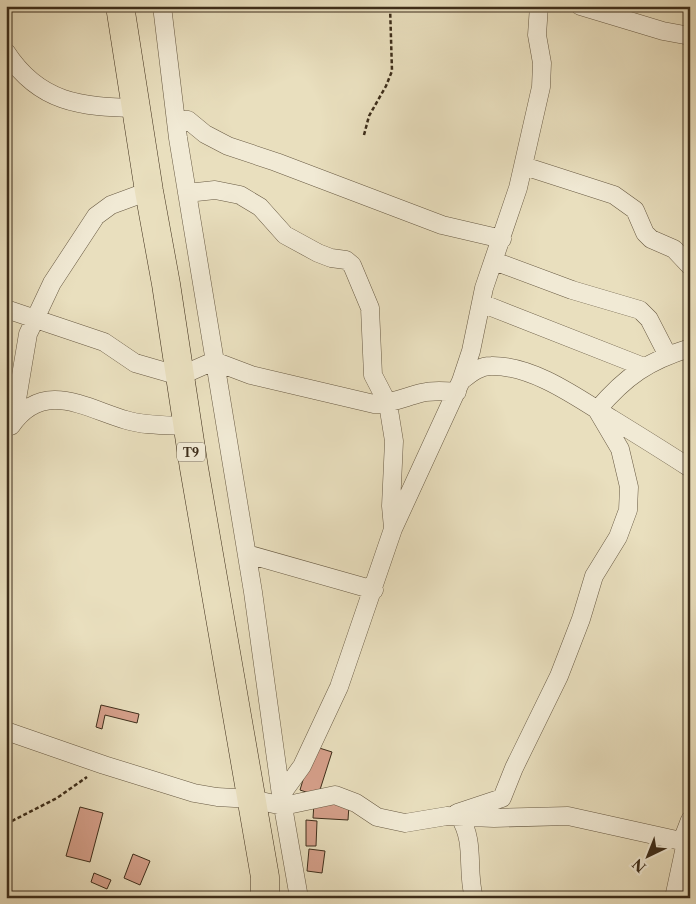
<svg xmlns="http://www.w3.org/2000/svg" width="696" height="904" viewBox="0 0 696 904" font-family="'Libre Caslon Text',serif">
<rect width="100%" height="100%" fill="#e9dfbe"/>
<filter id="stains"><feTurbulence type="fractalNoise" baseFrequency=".004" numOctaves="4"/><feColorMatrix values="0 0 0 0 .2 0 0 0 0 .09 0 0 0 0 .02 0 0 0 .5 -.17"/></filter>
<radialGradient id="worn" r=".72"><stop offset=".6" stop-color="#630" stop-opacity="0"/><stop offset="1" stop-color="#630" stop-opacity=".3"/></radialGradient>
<path fill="#d6a08b" stroke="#3d2d1a" d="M101,705L139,714L137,723L105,715L102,729L96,727Z
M313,746L332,752L318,796L300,790Z
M314,803L349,805L348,820L313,818Z
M80,807L103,813L90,862L66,856Z
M306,820L317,821L316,846H306Z
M309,849L325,851L322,873L307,871Z
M133,854L150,861L140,885L124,878Z
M94,873L111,880L107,889L91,882Z"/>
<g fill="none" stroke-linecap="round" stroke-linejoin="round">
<g stroke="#685a43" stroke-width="19">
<path id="street" d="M162,6L178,138L253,592L281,795L299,898
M580,6L663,31L690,36
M6,52C39,103 81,107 137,108
M176,119L188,120L205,134L228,146L276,162L442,225L502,239
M524,166L614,195L635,210L645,233L651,239L674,249L690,266
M187,193L215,190L240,195L260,207L285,235L318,253L331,258L346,260L352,265L370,308L373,375L388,404L394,441L391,506L393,528
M494,261L572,290L640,310L649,319L667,354
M481,303L644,367
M6,309L104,342L135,363L180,376L214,361L251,375L374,404C391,404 405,397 421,393C433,390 445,391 457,392
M461,381C470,374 479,366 491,366C533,365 578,398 612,419C638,435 664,451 690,468
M13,423L28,334L52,283L96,216L111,205L149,191
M11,426C43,379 85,408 126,420C145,426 167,425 188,426
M247,554L374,590
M6,731L104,765L194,793L217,797L252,799L283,806L335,795L356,803L377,817L405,823L447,816L494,818L568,816L690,843
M281,795L302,766L339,687L393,529L461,381L471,351L484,288L518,188L541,87L542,63L537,35L539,6
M457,813L502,798L514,768L559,676L581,619L594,576L618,537L628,510L629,487L620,449L597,410C626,376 648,361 690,348
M459,816C476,842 466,870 474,898
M682,841L690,820
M674,898L686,842"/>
</g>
<g stroke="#3d2d1a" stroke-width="29">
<path id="highway" d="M120,6L149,191L166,284L194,468L265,877V898"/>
</g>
<path stroke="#3d2d1a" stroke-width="2.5" stroke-dasharray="4 2.5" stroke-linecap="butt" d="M364,135L369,116L386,86L392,71L390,6
M6,824L57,798L87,777
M489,896L495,898"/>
<use href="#street" stroke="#f1ead5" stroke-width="18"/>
<use href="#highway" stroke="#e9dfbe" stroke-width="28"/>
</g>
<g text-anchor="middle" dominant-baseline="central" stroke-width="4" stroke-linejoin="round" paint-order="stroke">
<rect fill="#f1ead5" stroke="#736652" stroke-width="1" x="177" y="442.5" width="28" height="19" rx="4"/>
<g font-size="12" font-weight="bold" fill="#3d2d1a">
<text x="191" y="452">T9</text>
</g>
</g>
<rect width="696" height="904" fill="none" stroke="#e9dfbe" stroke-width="25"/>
<rect x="8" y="8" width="681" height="889" fill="none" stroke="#3d2d1a" stroke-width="2.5"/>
<rect x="12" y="12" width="671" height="879" fill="none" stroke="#3d2d1a"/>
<g transform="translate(648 856) rotate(223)" stroke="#f1ead5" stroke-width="4" paint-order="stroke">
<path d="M0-4L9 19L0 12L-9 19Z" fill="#3d2d1a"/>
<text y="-8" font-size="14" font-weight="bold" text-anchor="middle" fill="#3d2d1a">N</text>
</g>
<rect width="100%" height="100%" filter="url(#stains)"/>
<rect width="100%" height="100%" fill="url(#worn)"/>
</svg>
